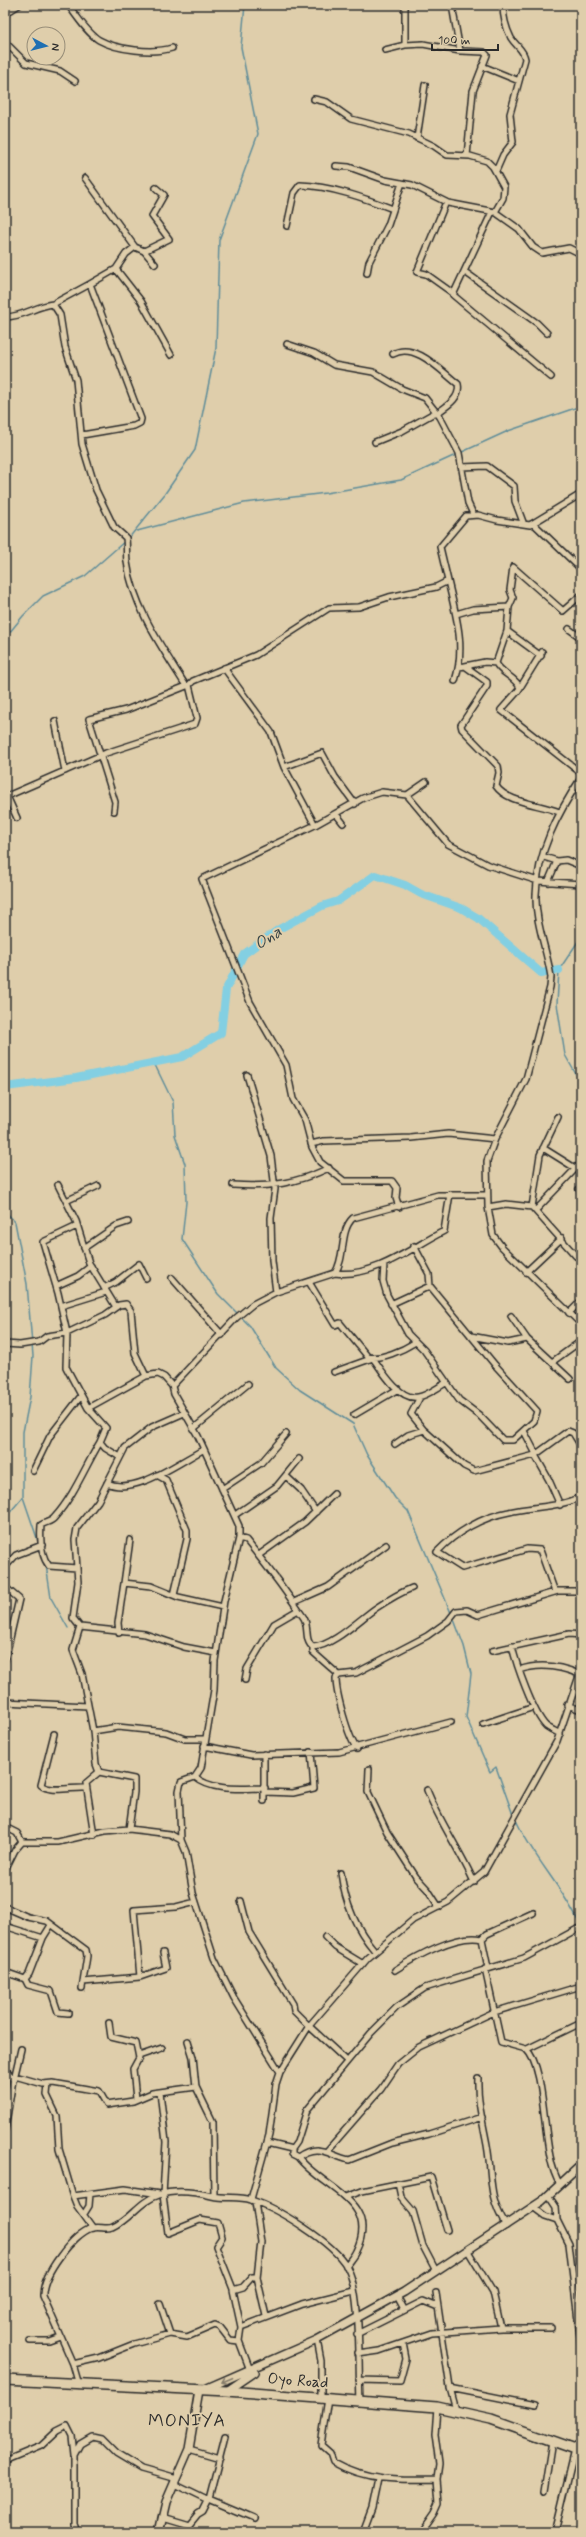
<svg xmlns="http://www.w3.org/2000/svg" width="586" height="2537" viewBox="0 0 586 2537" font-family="Mynerve,sans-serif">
<rect width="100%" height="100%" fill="#dfceab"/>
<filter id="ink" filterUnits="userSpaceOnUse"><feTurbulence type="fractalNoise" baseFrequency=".025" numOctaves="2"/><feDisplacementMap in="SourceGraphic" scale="8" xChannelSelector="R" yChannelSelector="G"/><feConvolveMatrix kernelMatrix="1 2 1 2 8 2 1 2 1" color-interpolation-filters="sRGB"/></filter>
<g filter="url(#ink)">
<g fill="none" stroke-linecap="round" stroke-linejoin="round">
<path stroke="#608d99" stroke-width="1.5" d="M137,531L244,503L326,493L401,480L508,431L581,406
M128,539L164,495L195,450L216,348L219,240L258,134L241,47L245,5
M5,638L23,616L43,596L85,576L125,541
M581,937L559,970L557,1004L565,1055L581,1083
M154,1063L173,1102L175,1135L185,1164L186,1202L182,1239L218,1294L238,1314
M5,1211L15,1222L27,1284L33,1356L30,1397L23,1432V1497L38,1541
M241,1317L250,1326L276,1368L300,1390L353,1424L367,1455L395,1498L408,1511L451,1613
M5,1518L23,1497
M46,1565L51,1598L68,1628
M453,1617L464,1646L471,1674L466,1717L490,1772L496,1767L513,1815
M516,1820C533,1858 563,1887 580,1925"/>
<path stroke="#83cfe2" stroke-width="8" d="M5,1087L76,1078L182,1057L221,1033L226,989L244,954L279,929L322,906L338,901L375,875L405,885L421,894L461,908L478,918L541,973L559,970"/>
<g stroke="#2b2b2b" stroke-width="8">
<path id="street" d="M68,5C77,16 87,33 99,40C117,50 153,54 172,48
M452,5L460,51L484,52L487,55L473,91L467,156
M5,14L19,5
M5,42L26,63L60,71L75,81
M405,45V5
M385,50L405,45L423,44L460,51
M482,66L519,81
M314,99L327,102L351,119L409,134L434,146L447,155L470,156L487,161L493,167L504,187L503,198L495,212
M417,138L425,85
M336,166L349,167L385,180L412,185L448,203L495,212L519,229L533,247L542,253L569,248L581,254
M496,171L503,155L513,142L510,114L525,59C524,50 516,46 511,38C506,28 503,16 503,5
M85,178L135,247
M446,202L417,272L426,274L454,294
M492,212L453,295L551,377
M287,226L294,193L300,185C331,186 364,198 393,209
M144,251L169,239L152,216L164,195L156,188
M116,269L141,301L171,355
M465,272L537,323L547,333
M367,273L369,262L388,225L402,183
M90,284L116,269L126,254L135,247L144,251L155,264
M53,304L90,284L141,419L140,423L134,426L82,435
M5,317C24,317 35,306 53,304L60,315L65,347L76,380L82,444L96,490L114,527L126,538C127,546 126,554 127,562C133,607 163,649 186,686
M287,344L314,353L334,365L373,372L402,389L425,398L440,417L459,453L468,503L473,514
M393,354C415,341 442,372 458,384C461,398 447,406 437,413
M375,442L402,431L436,412
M461,467L487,466L514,486L515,501L523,522
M534,524L581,569
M448,581C456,616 466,646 455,681
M456,614L473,609L509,607
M569,629L580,637L581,650
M507,631L496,663C501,674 516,677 520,688
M542,652L518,691L501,710L581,773
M541,656L507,631L509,607L513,598L510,590L513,567L563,611L581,595
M465,666L485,662L496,663
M459,667L465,666L487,682V686L461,725L462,729L498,766L499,773L496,786C507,803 541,804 559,812
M224,668L271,732L284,767L315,825
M55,721L65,771
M284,767L322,753L335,777L355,804
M581,778C558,813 537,852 536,895C535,922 547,950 551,977L550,987L526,1079L495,1139L487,1161L488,1207L493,1235L502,1247L581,1324
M407,795L448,844L488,865L538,881L581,884
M7,796L17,818
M5,797L106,753L195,724L197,718L189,685L193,681L256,655L329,608L359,607L389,597L436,587L448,581L440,547L466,516L478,515L497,520L530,525L581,494
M114,811L115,802L89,719L126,710L189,685
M336,814L343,823
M544,857L557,861L566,860L581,866
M548,882L557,861
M247,1075L271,1156L275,1189L271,1218L272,1261L276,1292
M311,1144L324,1141L411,1138L448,1134L495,1139
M543,1148L575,1168
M58,1185L76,1221L89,1263L116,1307
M233,1185C269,1188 297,1183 329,1168
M579,1189L581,1192
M66,1201L98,1186
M399,1207L396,1198L397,1188L392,1181H344L320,1162L312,1147L305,1120L293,1099L286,1065L250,1002L202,879L315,825L363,798L382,792L407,795L426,782
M488,1207L506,1204L532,1207L576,1256
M532,1207L540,1155L558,1117
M536,1210L581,1163
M77,1226L43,1242L58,1293L67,1333L66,1367L88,1408L106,1428L100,1442L105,1448L120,1457
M84,1248L116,1226L128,1222
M384,1264L383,1281L387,1295L408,1334L424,1350L459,1400L479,1415L503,1440H513L534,1421L537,1411L495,1365L430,1286L429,1274L414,1246
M526,1272L562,1238
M335,1273C374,1278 411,1248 444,1231L450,1194
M172,1278L222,1335
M309,1282L335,1325L340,1323L368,1357C381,1360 403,1350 414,1343
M56,1286L78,1276L91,1266
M104,1288L116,1282L139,1264L146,1278
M391,1304L430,1286
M61,1306L106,1292
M569,1313L581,1301
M511,1316L527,1339L570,1379
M471,1336L508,1343L527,1339
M5,1344L20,1345L39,1342L47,1336L67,1333L105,1315L119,1305L126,1304L131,1311L135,1353L146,1376
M552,1362L581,1341
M334,1372L373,1358C382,1371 400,1401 418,1397C427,1396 438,1387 446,1383
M172,1386L236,1318L253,1304L276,1292L335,1273C346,1257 339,1231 353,1218L438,1195H487
M420,1397L411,1414L423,1429
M88,1408L146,1376L158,1374L164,1377L172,1386L174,1394L198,1436L239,1526V1538L224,1601L215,1661L214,1690L201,1768L195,1777L181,1782L179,1791L181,1840
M184,1413L152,1427L125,1448L98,1501L77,1528L75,1540L78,1582L73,1618L80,1627L145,1634L184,1647L216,1653
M354,1415L398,1389
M193,1429L248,1384
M524,1431L536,1454
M395,1444L408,1435L424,1430L464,1466L474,1471L535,1455L568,1431L573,1433L581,1446
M535,1455L549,1480L560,1505
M33,1471L50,1436L81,1396
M157,1475L166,1480L187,1530V1539L174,1595
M286,1476L301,1490L316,1512
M107,1483C135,1496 179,1462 203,1450
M222,1489L261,1463L286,1434
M235,1515L277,1486L299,1459
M239,1538L246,1540C267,1566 286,1591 304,1618C309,1627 304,1641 313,1647C332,1647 361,1618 376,1608C388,1600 399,1593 412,1588
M130,1540L124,1583L151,1586L178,1597L223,1607
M259,1555L305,1522L334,1494
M5,1567L16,1555L42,1545
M77,1568L49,1566C40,1555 40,1538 41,1525C45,1522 51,1522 54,1518C74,1496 85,1467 100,1442
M5,1587L19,1599L5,1660
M555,1592L540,1550L527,1549L462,1568L437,1552C456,1532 482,1517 509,1512C533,1506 558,1508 581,1497
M294,1602L328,1587L386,1545
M80,1627L73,1650L82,1674L93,1731L96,1764L99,1772L134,1779V1792L129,1829
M119,1633L118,1623L124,1583
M512,1646C516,1664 533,1713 546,1726C550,1729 555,1731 560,1734
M313,1647V1652L339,1675L356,1673L427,1636L448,1621L456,1611L467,1610L478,1615L558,1591H581
M492,1651L569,1634L581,1635
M519,1670C539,1663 560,1666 579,1674
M339,1675L336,1678C336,1694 348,1737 357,1749
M245,1680L247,1669L274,1624L298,1610
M5,1700V1709
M5,1702L88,1706
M567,1705L581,1710
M483,1724L534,1707
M93,1731L118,1727L166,1732L185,1739H204
M54,1734L41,1785C49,1793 74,1787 85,1788
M204,1746L251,1755L339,1752L451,1722
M264,1754V1801
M369,1769L368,1792L387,1832L416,1877L428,1890L439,1907
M195,1777C213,1792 242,1788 265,1788
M427,1790C440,1823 460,1850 474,1882
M265,1792L293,1793L314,1788L311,1752
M5,1827L17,1833L22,1842
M94,1835L86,1783L99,1772
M5,1870L15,1850L22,1842H58L105,1831L129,1829L170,1834L181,1840L186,1852L193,1893L214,1958L234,1998L280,2072L276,2084L269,2135L251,2199
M341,1873C345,1903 355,1928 375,1951
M241,1901L249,1932L293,2004L294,2011L309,2026
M5,1907L28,1917L47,1921L86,1950L87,1956L82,1988
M5,1926L43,1938
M325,1937L335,1947L363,1964
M482,1939L487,1934L533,1913
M482,1939L488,1968
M485,1969L501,2042L526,2049C549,2071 540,2155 560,2184
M395,1970C415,1957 457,1933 482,1939
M5,1972L25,1979
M140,1977L134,1910L176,1907L196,1902
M25,1979L28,1985L51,1991L58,2012L68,2013
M25,1979L29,1974L43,1938L51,1925
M83,1982L140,1977L163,1969L166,1968L163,1953
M109,2023L111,2037L136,2043L139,2058L133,2069L136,2099
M310,2027L347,2061
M188,2041L193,2057L196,2087
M527,2049L581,2023
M139,2056L162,2048
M5,2067L13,2080L5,2129
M280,2072L309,2026L368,1958L413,1920L448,1902L484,1872L557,1741L581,1670
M15,2076L43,2084L53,2083L99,2091L107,2105L133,2101L152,2093L196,2087L213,2122L214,2196
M478,2078C477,2101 483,2123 487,2145C493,2179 487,2194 506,2226
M14,2079L21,2049
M48,2084L47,2095L57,2116L59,2149L73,2196L125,2189L160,2194
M160,2092L166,2142L163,2195L168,2233L200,2220L218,2223L222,2237L216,2246L233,2289
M267,2143L292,2149
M292,2149L297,2142L307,2110L371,2033L397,2007L425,1988L524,1958L581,1927
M292,2149V2154L298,2157C318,2142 328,2155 349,2160L392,2143L429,2134L482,2117
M327,2151L381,2089L398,2064L419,2047L494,2012L581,1986
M298,2157C322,2189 381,2201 356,2251C354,2256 349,2261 346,2266
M398,2183L401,2197L413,2211L423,2246L436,2271
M548,2195L556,2207L557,2220L569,2244L581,2345
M73,2196L77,2206L93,2228
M346,2197L362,2191L431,2177L447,2230
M533,2207L545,2216L557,2220
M84,2214L89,2206L90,2194
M468,2251L493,2292L501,2328H551
M257,2277L266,2316
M436,2293L450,2388L456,2410
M397,2296L404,2309
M160,2304L170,2334
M241,2327L302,2304L354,2291
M357,2334L423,2301L438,2307
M317,2340L321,2361V2398
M30,2341H49L60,2337
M358,2354L379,2351L432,2333L501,2328
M73,2364L99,2358L134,2344L170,2334L187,2337L215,2325L220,2327L230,2340L239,2341
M250,2370L239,2341L241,2327L233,2290L243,2287L252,2277H257L261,2242L255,2202
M359,2380L400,2381L406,2359L403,2343
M79,2385L73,2364L43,2296C42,2275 73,2234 92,2228C99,2226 107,2230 113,2227C131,2219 139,2201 159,2195C176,2189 195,2192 212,2196C225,2199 239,2196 251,2200C277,2208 333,2242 347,2267C362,2294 358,2367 360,2401
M450,2388L535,2405
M328,2398L321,2445L330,2453L333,2462C366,2481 400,2480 437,2479
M189,2449L220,2458
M5,2461L41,2446L57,2431L67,2426L72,2436L74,2455
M174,2484L207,2500
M544,2492L552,2441
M209,2499L254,2518
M162,2517L189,2525L198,2514L203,2511L209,2499L225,2436
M77,2532L74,2524V2455L80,2444L92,2437L101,2439L116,2454L141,2469L176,2479
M363,2532L372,2508L378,2479
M421,2532L435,2512L439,2503L437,2479L439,2465L435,2435L437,2407
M555,2532L575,2449"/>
</g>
<g stroke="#2b2b2b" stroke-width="10">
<path id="secondary" d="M205,2389L317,2340L404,2292L542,2201L581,2165
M227,2391L255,2372
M159,2532L166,2502L189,2449L199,2390"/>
</g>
<g stroke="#2b2b2b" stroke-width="12">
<path id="highway" d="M5,2380L227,2391L437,2407L491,2419L581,2451"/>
</g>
<use href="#street" stroke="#dfceab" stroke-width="5"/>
<use href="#secondary" stroke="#dfceab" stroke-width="7"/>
<use href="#highway" stroke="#dfceab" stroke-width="9"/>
</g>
<defs><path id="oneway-shaft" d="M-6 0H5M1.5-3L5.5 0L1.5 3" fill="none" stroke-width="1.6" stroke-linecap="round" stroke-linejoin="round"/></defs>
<use stroke="#857c6b" href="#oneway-shaft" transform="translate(227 2380) rotate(157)"/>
</g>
<g text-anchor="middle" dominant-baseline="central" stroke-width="4" stroke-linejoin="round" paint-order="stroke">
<g font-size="16" fill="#2b2b2b" stroke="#dfceab">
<text transform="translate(298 2381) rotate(4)">Oyo Road</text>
</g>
<g font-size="17" font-style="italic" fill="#384446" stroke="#dfceab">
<text transform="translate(268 938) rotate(-33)">Ona</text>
</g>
<g font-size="18" letter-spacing="1" fill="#2b2b2b" stroke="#dfceab">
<text x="187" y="2421">MONIYA</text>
</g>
</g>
<rect width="586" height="2537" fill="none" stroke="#dfceab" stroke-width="20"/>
<rect x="10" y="10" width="566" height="2517" fill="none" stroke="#2b2b2b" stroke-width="1.5" filter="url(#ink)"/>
<g transform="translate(46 46) rotate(97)"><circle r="19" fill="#dfceab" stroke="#978d78"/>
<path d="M0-3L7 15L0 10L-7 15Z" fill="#1f6fb2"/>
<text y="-6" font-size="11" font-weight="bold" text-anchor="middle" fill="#2b2b2b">N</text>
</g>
<path d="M432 44v6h66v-6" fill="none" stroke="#2b2b2b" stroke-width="2"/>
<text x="438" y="44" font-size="12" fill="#2b2b2b" stroke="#dfceab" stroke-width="3" paint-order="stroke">100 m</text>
</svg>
